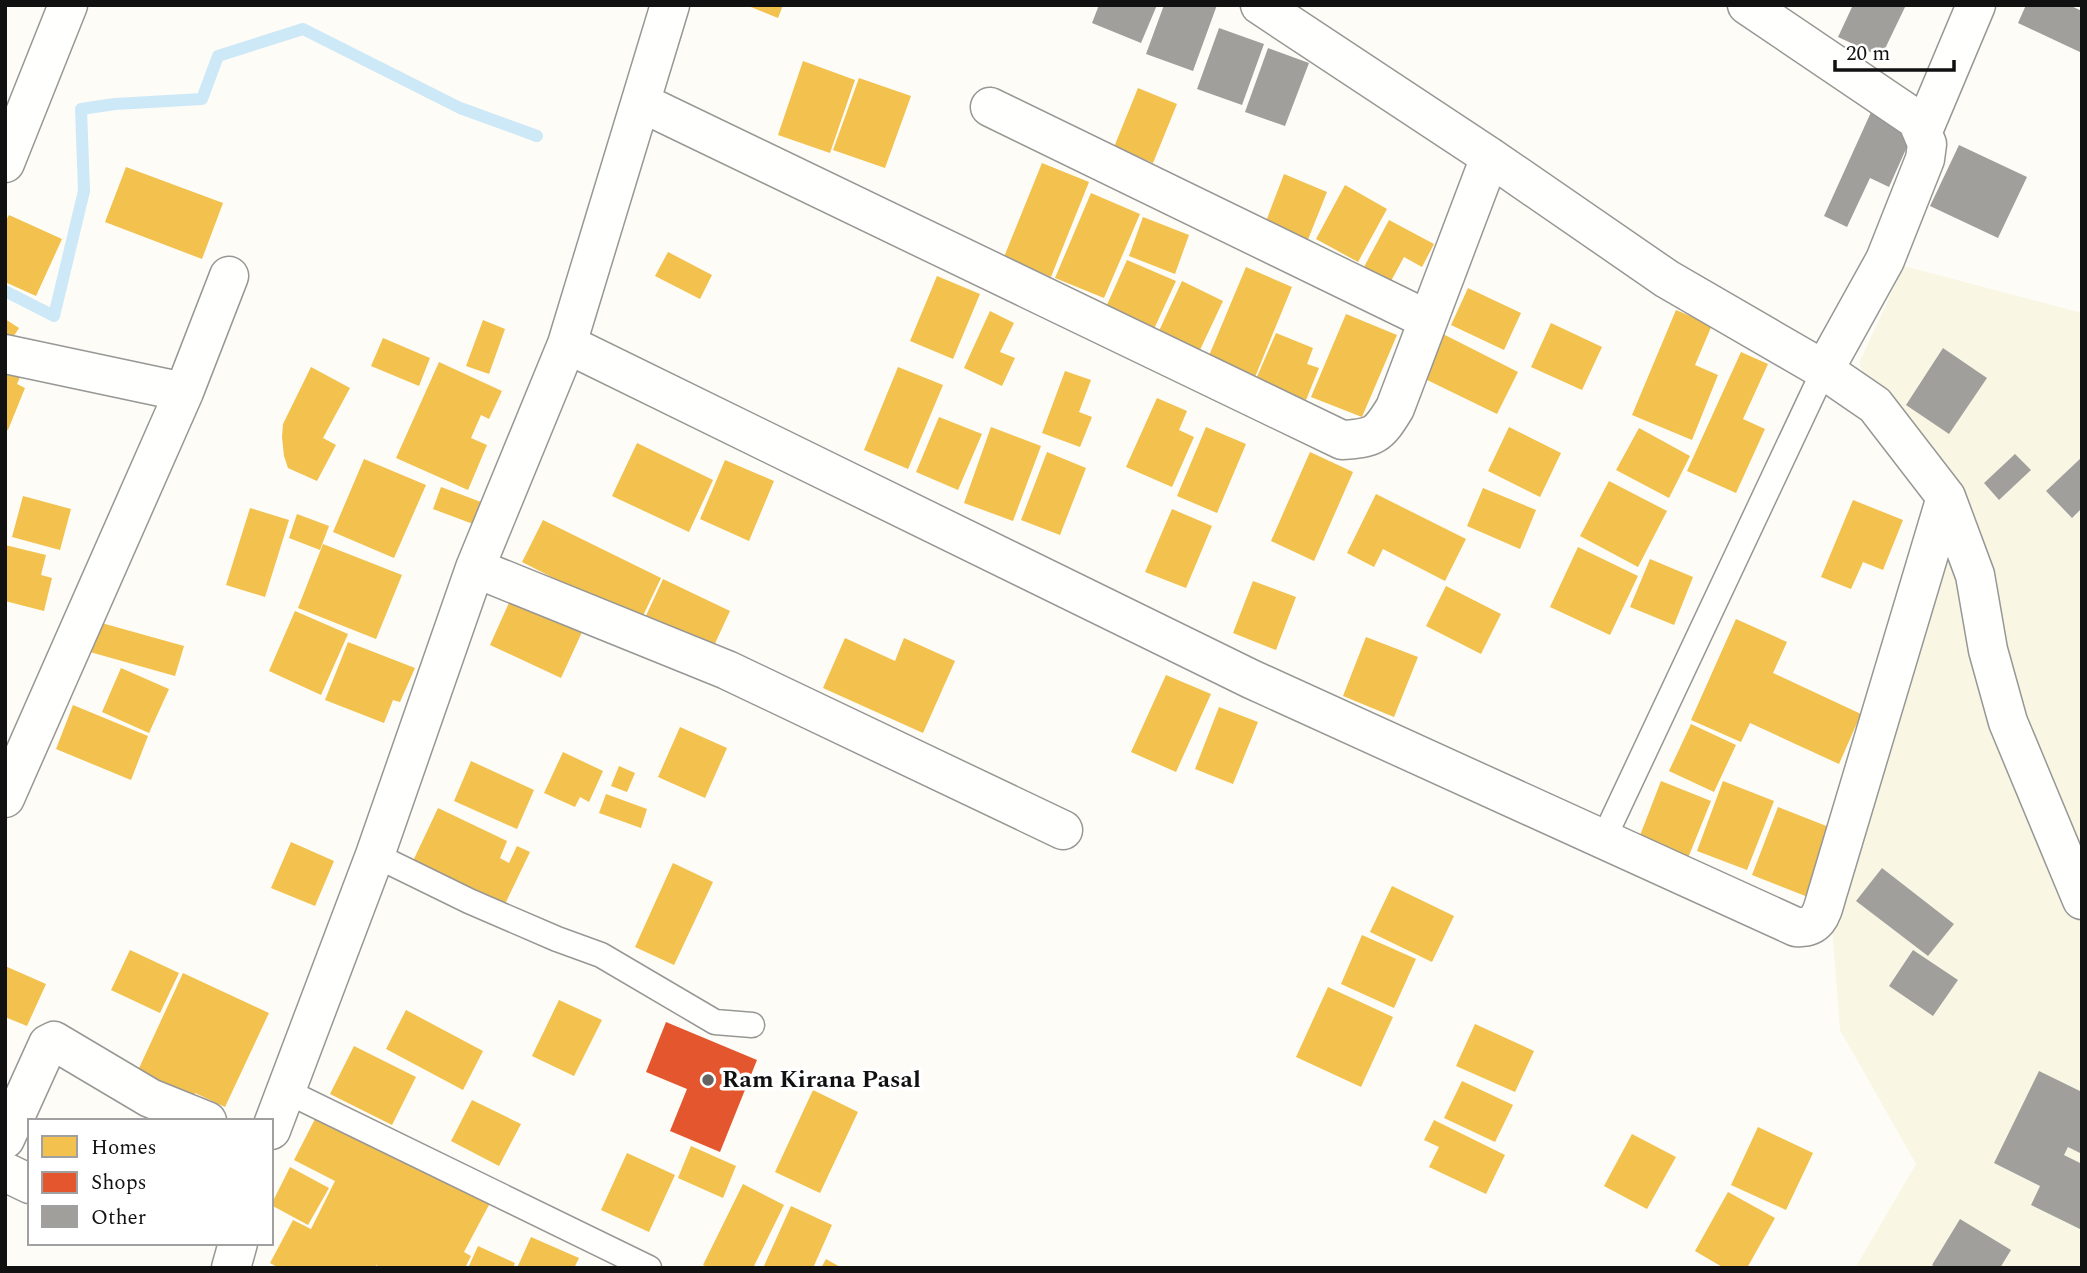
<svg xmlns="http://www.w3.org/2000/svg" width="2087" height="1273" viewBox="0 0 2087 1273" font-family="Spectral,serif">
<rect width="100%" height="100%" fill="#fdfcf7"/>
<path fill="#f9f7e4" d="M1904,266L2082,313V1268H1855L1916,1164L1840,1030L1829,888L1946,497L1875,405L1859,363Z"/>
<path fill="#f2c14e" d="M746,5H783L778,18Z
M803,61L855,80L830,153L778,135Z
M859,78L911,96L885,168L833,150Z
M1138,88L1177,104L1153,163L1114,147Z
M1042,163L1089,182L1051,277L1004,257Z
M126,167L223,203L202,259L105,222Z
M1284,174L1327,192L1307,242L1265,224Z
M1345,185L1387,209L1358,262L1316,239Z
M1091,193L1140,214L1104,298L1055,278Z
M9,215L62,239L36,296L5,282V222Z
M1143,217L1189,235L1175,274L1129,256Z
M1389,220L1434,244L1422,267L1404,257L1391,281L1364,267Z
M668,252L712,275L700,299L655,276Z
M1127,260L1176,281L1154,329L1106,307Z
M1246,267L1292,287L1255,377L1208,358Z
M937,276L980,294L953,359L910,341Z
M1182,281L1223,301L1199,352L1158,333Z
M1468,288L1521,313L1504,350L1451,325Z
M1676,310L1712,325L1695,365L1718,375L1692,440L1632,415Z
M990,311L1014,323L1000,352L1015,358L1002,386L964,368Z
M1346,314L1397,335L1362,417L1311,397Z
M5,319L19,328L5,350Z
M483,320L505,329L489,374L466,366Z
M1551,323L1602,347L1582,390L1531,367Z
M1276,333L1313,348L1307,364L1319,368L1306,400L1256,379Z
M1443,334L1518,372L1497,414L1421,377Z
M383,338L430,358L419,386L371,366Z
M1741,352L1768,364L1743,419L1765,429L1736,493L1687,471Z
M439,362L502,391L489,419L481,415L471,438L487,445L468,490L396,458Z
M311,367L350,388L323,438L336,445L317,481L288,468L284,456L282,437L283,424Z
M898,367L943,385L908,469L864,450Z
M5,369L21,375L17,384L25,388L8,430L5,429Z
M1065,371L1091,380L1079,412L1092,417L1080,447L1042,433Z
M1157,398L1187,411L1179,430L1194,437L1172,487L1126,467Z
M939,417L982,434L958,490L916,472Z
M991,427L1041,446L1013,521L964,503Z
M1206,427L1246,444L1217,513L1177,496Z
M1509,427L1561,453L1540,497L1488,471Z
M1639,428L1690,456L1669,498L1616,470Z
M637,443L713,480L689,532L612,496Z
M1047,452L1086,468L1060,535L1021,520Z
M1310,452L1353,472L1314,561L1271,541Z
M364,459L426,485L394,558L333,532Z
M725,460L774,481L749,541L700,519Z
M1609,481L1667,511L1638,567L1580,536Z
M441,487L481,502L473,524L433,509Z
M1483,488L1536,510L1520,549L1467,526Z
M1376,494L1466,539L1445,581L1383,549L1374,567L1347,553Z
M23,496L71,509L60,550L12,537Z
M1853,500L1903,520L1883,570L1863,562L1851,589L1821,577Z
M250,508L289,520L265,597L226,585Z
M1172,509L1212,526L1186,588L1145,572Z
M297,514L329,526L320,550L289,538Z
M543,520L661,578L640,622L522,562Z
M323,544L402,575L376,639L298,608Z
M5,545L46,555L41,575L52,578L44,611L5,601Z
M1578,547L1638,576L1610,635L1550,607Z
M1650,559L1693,577L1674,625L1630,607Z
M663,579L730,611L711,652L644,620Z
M1253,581L1296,597L1276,650L1233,633Z
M1446,586L1501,614L1481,654L1426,626Z
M512,596L583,630L561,678L490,645Z
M295,611L348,634L321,695L269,671Z
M1736,619L1787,642L1773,673L1861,714L1839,764L1750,723L1741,742L1691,720Z
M98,622L184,646L175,676L90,652Z
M1366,637L1418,657L1394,717L1343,696Z
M845,638L895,661L904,638L955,661L923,733L823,688Z
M348,642L415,668L400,702L393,700L384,723L325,700Z
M121,668L169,689L149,733L102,712Z
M1166,675L1211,694L1176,772L1131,752Z
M73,705L148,736L131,780L56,749Z
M1219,707L1258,722L1233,784L1195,769Z
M1691,724L1736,745L1714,792L1669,771Z
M680,727L727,748L705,798L658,777Z
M563,752L603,771L589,802L580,797L575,807L544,793Z
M471,761L534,790L517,829L454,801Z
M619,766L635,773L627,792L611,786Z
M1661,781L1711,801L1688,858L1639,838Z
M1723,781L1774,801L1747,870L1697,851Z
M606,794L647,809L641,828L599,813Z
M1778,807L1834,829L1808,897L1752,875Z
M438,808L507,841L500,858L509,863L517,846L530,852L505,904L413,861Z
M291,842L334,861L315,906L271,888Z
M673,863L713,882L674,965L635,947Z
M1392,886L1454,916L1432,962L1370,932Z
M1362,935L1416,959L1394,1008L1341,984Z
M130,950L179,973L160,1013L111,990Z
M5,966L46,984L27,1026L5,1017Z
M183,973L269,1013L225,1107L195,1093L190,1105L134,1079Z
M1328,987L1393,1017L1361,1087L1296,1057Z
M559,1000L602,1020L574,1076L532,1056Z
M406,1010L483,1051L463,1090L386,1049Z
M1475,1024L1534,1051L1515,1092L1456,1066Z
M354,1046L416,1077L392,1125L330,1094Z
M1462,1081L1513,1105L1495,1142L1444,1118Z
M813,1090L858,1112L820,1193L775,1172Z
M472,1100L521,1124L499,1166L451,1141Z
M316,1117L490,1203L464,1252L471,1256L465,1268H381L376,1265L375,1268H279L270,1263L293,1220L311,1229L335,1181L294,1160Z
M1434,1120L1505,1155L1486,1194L1429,1167L1439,1147L1424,1140Z
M1758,1127L1813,1153L1786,1210L1731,1185Z
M1632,1134L1676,1157L1647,1209L1604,1186Z
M691,1146L736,1166L723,1198L678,1178Z
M627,1153L675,1175L649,1232L601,1210Z
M290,1167L329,1188L308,1225L271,1205Z
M743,1184L784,1205L753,1268H710L703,1265Z
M1728,1192L1775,1218L1747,1268H1724L1695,1251Z
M791,1206L832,1225L813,1268H763Z
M531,1237L579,1258L574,1268H517Z
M478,1246L515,1263L513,1268H468Z
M826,1259L842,1268H821Z"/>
<path fill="#e4572e" d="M666,1022L757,1060L720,1152L670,1131L687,1089L646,1072Z"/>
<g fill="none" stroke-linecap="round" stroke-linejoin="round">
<path stroke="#cde8f7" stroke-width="12" d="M5,291L54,316L84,191L81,109L115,104L202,99L218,56L303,29L460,108L537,136"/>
</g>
<path fill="#a19f9c" d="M1099,5H1157L1141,43L1092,23Z
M1164,5H1217L1193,71L1146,54Z
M1853,5H1906L1881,57L1838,37Z
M2026,5H2069L2082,11V53L2018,23Z
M1219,28L1264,44L1242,105L1197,89Z
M1268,48L1309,63L1285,126L1245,112Z
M1872,110L1915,129L1889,187L1870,178L1847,227L1824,216Z
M1959,145L2027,177L1998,238L1930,206Z
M1943,348L1987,378L1949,434L1906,405Z
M2015,454L2031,470L1999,500L1984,483Z
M2082,457V508L2072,518L2046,491Z
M1882,868L1954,924L1928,956L1856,901Z
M1913,950L1958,980L1933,1016L1889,986Z
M2039,1071L2082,1092V1154L2068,1147L2064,1155L2082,1164V1230L2031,1205L2040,1186L1994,1163Z
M1960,1219L2011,1250L2000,1268H1937L1932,1265Z"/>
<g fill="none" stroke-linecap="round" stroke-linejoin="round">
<g stroke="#979795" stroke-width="27">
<path id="lane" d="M1603,840L1824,370
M375,855L469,901L557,939L601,955L715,1022L752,1025
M286,1091L649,1268"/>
</g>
<g stroke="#979795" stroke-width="41">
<path id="street" d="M1260,5L1490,157L1667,279L1824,370L1875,405L1946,497L1975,575L1988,650L2008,722L2082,900
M1747,5L1917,120L1927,144L1925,159L1885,260L1824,370
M642,103L1342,440C1374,438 1378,436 1395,408L1490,157
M990,107L1428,320
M1923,131L1976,5
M5,163L68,5
M567,344L1251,679L1796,927C1822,929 1822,909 1829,888L1946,497
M5,354L184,392L5,798
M184,392L229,276
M475,568L727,670L1063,830
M271,1130L375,855L475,568L567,344L670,5
M5,1139L48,1044L54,1041L150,1098L207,1121
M5,1172L30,1184
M231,1268L238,1243"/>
</g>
<use href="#lane" stroke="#fffffe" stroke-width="24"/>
<use href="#street" stroke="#fffffe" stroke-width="38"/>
</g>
<circle fill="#646362" stroke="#fff" stroke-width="2.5" cx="708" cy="1080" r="7"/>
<g text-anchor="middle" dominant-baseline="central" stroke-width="7" stroke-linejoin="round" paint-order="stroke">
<g font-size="24" font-weight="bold" fill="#111" stroke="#fff" text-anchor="start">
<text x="722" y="1080">Ram Kirana Pasal</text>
</g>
</g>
<rect width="2087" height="1273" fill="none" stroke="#111111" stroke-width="14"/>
<rect x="28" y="1119" width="245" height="126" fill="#ffffff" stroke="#a0a0a0" stroke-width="2"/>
<rect x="42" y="1136" width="35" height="21" fill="#f2c14e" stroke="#a0a0a0" stroke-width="2"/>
<text x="91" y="1154" font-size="21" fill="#111111">Homes</text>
<rect x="42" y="1172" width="35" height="21" fill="#e4572e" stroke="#a0a0a0" stroke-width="2"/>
<text x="91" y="1189" font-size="21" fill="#111111">Shops</text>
<rect x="42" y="1206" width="35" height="21" fill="#a19f9c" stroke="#a0a0a0" stroke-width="2"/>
<text x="91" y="1224" font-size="21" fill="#111111">Other</text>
<path d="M1835 60v10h119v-10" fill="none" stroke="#111111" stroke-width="3.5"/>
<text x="1846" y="60" font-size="21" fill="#111111" stroke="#ffffff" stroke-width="5" paint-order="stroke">20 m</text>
</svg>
